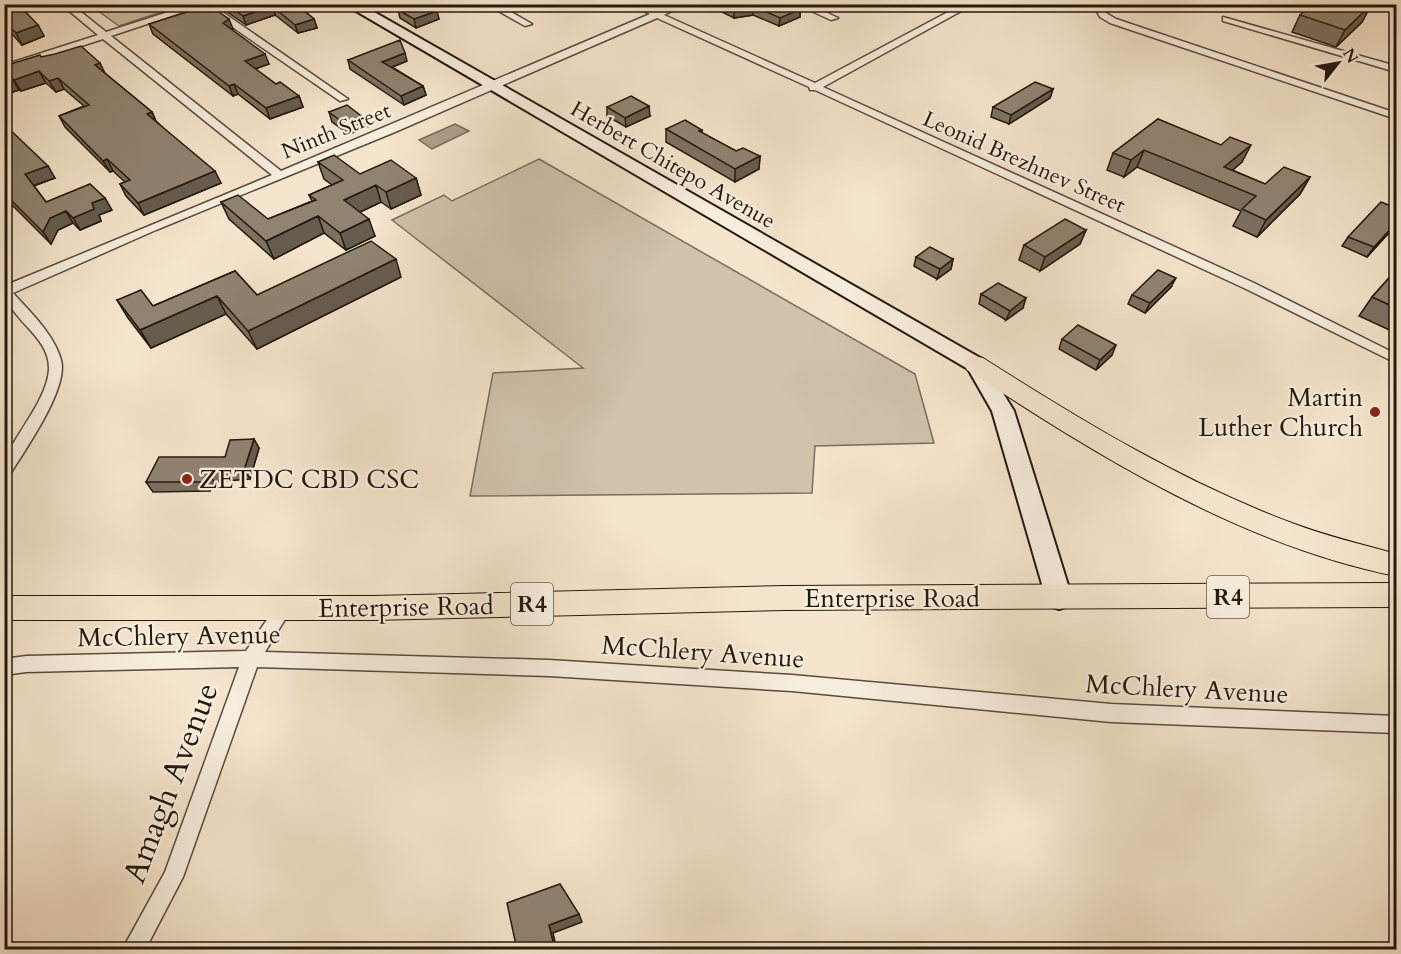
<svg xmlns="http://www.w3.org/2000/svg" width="1401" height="954" viewBox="0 0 1401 954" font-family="Cardo,serif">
<rect width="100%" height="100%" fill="#f5e5cc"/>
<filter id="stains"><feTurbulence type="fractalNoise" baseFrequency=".00333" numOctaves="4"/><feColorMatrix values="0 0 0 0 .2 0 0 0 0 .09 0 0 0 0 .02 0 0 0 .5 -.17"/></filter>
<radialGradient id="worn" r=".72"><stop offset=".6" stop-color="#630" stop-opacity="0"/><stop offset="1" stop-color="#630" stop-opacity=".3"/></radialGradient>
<path fill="#d1c2ac" stroke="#7a6d5d" stroke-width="1.5" d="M90,5H183L119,26Z
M539,159L915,374L934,443L815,446L812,493L470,496L493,373L583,368L392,220L444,195L452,201Z"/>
<path fill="#ae9f8b" stroke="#776959" stroke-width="1.5" d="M455,124L469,131L432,149L419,140Z"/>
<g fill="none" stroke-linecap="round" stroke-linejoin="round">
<g stroke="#584b3e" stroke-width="3">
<path id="minor" d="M61,4H71L106,32L193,4H207L111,36L281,171L650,14L630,4H642L657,11L673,4H685L664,15L815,83L963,4H974L823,87L1252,282L1396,354V363L1244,288L815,90H810L809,87L657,18L395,132L156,230L13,293C30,312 54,334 61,360C69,389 24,451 9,476L4,478C4,472 3,464 4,459C6,453 13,445 16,439C28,419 48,392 49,369C50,334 4,318 4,286L272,175L103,39L4,71V65L98,35Z
M486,4H497L532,24L525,26Z
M796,4H809L838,18L831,20Z
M1093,4H1102L1106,13L1116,19L1396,113V119L1110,23L1100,17Z
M212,9H218L348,99L340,101L212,13Z
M1223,17L1396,66V72L1223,21Z
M284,601L290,603L292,608L265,652L549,660L792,675L1111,704L1396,716V733L1111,722L792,691L549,676L257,667L183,877L145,950H122L165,872L239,667L26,672L4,675V659L26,656L246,651L278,603Z"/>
</g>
<g stroke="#24180e" stroke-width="4">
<path id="secondary" d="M344,4H360L982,359L1014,411L1072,598L1068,606L1059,609L1050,606L1046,598L992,411L968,369Z"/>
</g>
<g stroke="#24180e" stroke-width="2">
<path id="trunk" d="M975,356L983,358C1082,421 1182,482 1292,523C1326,536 1361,544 1396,554V576C1241,545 1098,456 967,370L964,364L967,358Z
M1396,583V607L785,610L373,620H4V596H373L785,586Z"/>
</g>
<use href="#minor" fill="#f8eede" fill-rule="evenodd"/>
<use href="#secondary" fill="#f8eede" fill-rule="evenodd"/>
<use href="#trunk" fill="#f5e5cc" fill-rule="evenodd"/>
</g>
<path fill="#7d7161" stroke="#24180e" stroke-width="1.5" d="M4,4L38,25L44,36L22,45L4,25Z
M224,4H306L307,8L303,10L314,19L317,28L298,33L275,15L246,25L226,11Z
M401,4H433L429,6L439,19L416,28L400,18L398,10L406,7Z
M716,4H800V17L779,26L753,15L734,18L716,9Z
M1252,4H1274L1269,9Z
M1371,5L1362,22L1336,47L1292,32L1300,15Z
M149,24L233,29L232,30L269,64L255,69L276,84L299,96L303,107L270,119L238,94L233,96L153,34Z
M41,57L106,74L152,112L156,121L221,183L144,215L126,196L120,184L125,182L113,171L110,172L65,127L59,116L84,106L64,89L56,92L46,83L21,91L19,90L4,95V66Z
M348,60L407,61L392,67L423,86L426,95L404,105L350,69Z
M1053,89L1050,98L1009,124L991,117L993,107Z
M607,107L650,116L626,127L607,116Z
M329,112L367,127L349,134L332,122Z
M1158,119L1242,162L1232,170L1265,184L1310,177L1300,194L1257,237L1233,226L1241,211L1137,167L1124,177L1107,170L1113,153Z
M4,124L55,178L34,186L46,202L112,210L99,215L101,221L80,230L73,223L58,230L51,244L12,205L7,207L4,203Z
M666,129L702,130V133L736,151L760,156L759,169L735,182L666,142Z
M318,162L360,174L416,178L421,195L391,209L381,202L360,212L375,236L346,250L324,233L274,259L229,219L221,202L268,219L312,201L309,195L332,185L324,179Z
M1396,208V225L1367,257L1342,246L1348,237Z
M1086,230L1080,244L1040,271L1019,260L1024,245Z
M916,257L953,259L951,269L937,279L914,266Z
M1396,270V333L1359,316L1372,297Z
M235,271L257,295L401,277L257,349L226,314L151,348L128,318L117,300L153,306Z
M1171,287L1145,313L1128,304L1132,295Z
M981,294L1023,308L1006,320L979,304Z
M1062,339L1112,355L1096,370L1059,349Z
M254,439L259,448L250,479L214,482L210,491L153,492L146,482L225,457Z"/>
<path fill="#665c4f" stroke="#24180e" stroke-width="1.5" d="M295,4H306L307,8L297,12Z
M797,4H800V17L779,26L780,18Z
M1371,5L1362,22L1336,47L1345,30Z
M272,6L275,15L246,25L243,16Z
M753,6V15L734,18V10Z
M437,11L439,19L416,28L414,19Z
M229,19L233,29L227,33L223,23Z
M314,19L317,28L298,33L295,25Z
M38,25L44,36L22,45L16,33Z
M405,53L407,61L385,70L382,62Z
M265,54L269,64L249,71L245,61Z
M100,63L106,75L95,65Z
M39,71L46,83L21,91L14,80Z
M12,78L19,90L4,95V81Z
M58,78L64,89L56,92L49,81Z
M234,84L238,94L233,96L229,86Z
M423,86L426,95L404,105L401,96Z
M1053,89L1050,98L1009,124L1011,115Z
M299,96L303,107L270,119L266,108Z
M649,106L650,116L626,127L625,118Z
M152,112L157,124L147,114Z
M364,118L367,127L349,134L346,125Z
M1251,145L1242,162L1220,181L1224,167Z
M1144,150L1137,167L1124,177L1131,160Z
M760,156L759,169L735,182V169Z
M107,159L113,171L110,172L103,161Z
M48,166L55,178L32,186L25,174Z
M215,171L221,183L144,215L138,203Z
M1310,177L1300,194L1257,237L1266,220Z
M416,178L421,195L391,209L386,192Z
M376,185L381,202L350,217L344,200Z
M4,193L12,205L7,207L4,203Z
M105,198L112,210L99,215L101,221L80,230L73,218L92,203Z
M66,211L73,223L58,230L51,244L43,232L50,218Z
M318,216L324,233L274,259L266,241Z
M369,219L375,236L346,250L340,233Z
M1396,223V225L1367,257L1374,247Z
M1086,230L1080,244L1040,271L1045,257Z
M396,259L401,277L257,349L248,331Z
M953,259L951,269L937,279L940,269Z
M1176,278L1171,287L1145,313L1150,303Z
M217,296L226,314L151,348L140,330Z
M1026,298L1023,308L1006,320L1010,311Z
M1116,345L1112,355L1096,370L1100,360Z
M254,439L259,448L250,479L244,470Z
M208,472L214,482L210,491L204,482Z
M579,914L582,922L553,933L557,950H555L549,925Z"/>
<path fill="#918371" stroke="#24180e" stroke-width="1.5" d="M4,4H18L38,25L16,33L4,21Z
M226,4H296L314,19L295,25L272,6L243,16Z
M412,4H427L437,11L414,19L398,10Z
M723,4H797L794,6L801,9L780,18L753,6L734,10Z
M1312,4H1370L1371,5L1345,30L1300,15Z
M209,5L229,19L223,23L265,54L245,61L276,84L280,82L299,96L266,108L234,84L229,86L149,24Z
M400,40L405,53L382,62L423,86L401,96L348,60Z
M81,46L100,63L95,65L152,112L147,114L215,171L138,203L120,184L130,180L107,159L103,161L59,116L89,105L58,78L49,81L39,71L14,80L12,78L4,81V66L40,55L41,57L55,54Z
M1035,82L1053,89L1011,115L993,107Z
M631,96L649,106L625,118L607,107Z
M347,105L364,118L346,125L329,112Z
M1158,119L1221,145L1230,137L1251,145L1224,167L1265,184L1284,167L1310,177L1266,220L1242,209L1256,196L1144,150L1131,160L1113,153Z
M685,120L702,130L699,131L736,151L743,148L760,156L735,169L666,129Z
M4,124L48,166L25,174L46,202L90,184L105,198L92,203L94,209L73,218L66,211L50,218L43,232L4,193Z
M334,155L360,174L391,160L416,178L386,192L376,185L344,200L369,219L340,233L318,216L266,241L221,202L238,195L268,219L316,200L309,195L343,180L318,162Z
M1381,202L1396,208V223L1374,247L1348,237Z
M1065,219L1086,230L1045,257L1024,245Z
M371,241L396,259L248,331L217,296L140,330L117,300L141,290L153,306L235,271L257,295Z
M930,247L953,259L940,269L916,257Z
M1158,270L1176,278L1150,303L1132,295Z
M1396,270V308L1372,297Z
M998,283L1026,298L1010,311L981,294Z
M1078,325L1116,345L1100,360L1062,339Z
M254,439L244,470L208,472L204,482H146L159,457H225L230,440Z
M560,884L579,914L549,925L555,950H517L507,903Z"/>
<g fill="#8f2418" stroke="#f8eede" stroke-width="2">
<circle cx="1375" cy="412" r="6"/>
<circle cx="187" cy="479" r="6"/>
</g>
<g text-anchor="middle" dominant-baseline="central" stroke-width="4.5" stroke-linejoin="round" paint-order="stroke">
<g font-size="22" fill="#24180e" stroke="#f8eede">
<text transform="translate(336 131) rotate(-22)">Ninth Street</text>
<text transform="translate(1024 162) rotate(24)">Leonid Brezhnev Street</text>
<text transform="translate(673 165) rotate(30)">Herbert Chitepo Avenue</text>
</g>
<g fill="#f8eede" stroke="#64584c" stroke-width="1.5">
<rect x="1207" y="576" width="42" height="42" rx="4.5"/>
<rect x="511" y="583" width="42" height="42" rx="4.5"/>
</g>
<g font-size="24" font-weight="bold" fill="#24180e">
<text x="1228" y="597">R4</text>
<text x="532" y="604">R4</text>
</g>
<g font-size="26" fill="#24180e" stroke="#f8eede" text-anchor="end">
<text x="1363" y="397">Martin<tspan x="1363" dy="30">Luther Church</tspan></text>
<text x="199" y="479" text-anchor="start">ZETDC CBD CSC</text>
</g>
<g font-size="26" fill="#24180e" stroke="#f8eede">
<text x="892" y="598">Enterprise Road</text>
<text transform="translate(406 607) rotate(-1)">Enterprise Road</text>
<text transform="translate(179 636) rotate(-1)">McChlery Avenue</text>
<text transform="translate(703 652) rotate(4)">McChlery Avenue</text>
<text transform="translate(1187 689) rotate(3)">McChlery Avenue</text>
</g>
<g font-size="32" fill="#24180e" stroke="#f8eede">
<text transform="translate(171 783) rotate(-69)">Amagh Avenue</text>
</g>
</g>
<rect width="1401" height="954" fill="none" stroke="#f5e5cc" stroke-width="24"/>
<rect x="6" y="6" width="1389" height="942" fill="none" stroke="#24180e" stroke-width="3"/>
<rect x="12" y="12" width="1377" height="930" fill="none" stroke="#24180e" stroke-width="1.5"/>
<g transform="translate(1338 63) rotate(59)" stroke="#f8eede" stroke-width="4.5" paint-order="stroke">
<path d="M0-4.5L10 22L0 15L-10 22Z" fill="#24180e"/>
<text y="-9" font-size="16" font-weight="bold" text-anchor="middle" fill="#24180e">N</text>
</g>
<rect width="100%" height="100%" filter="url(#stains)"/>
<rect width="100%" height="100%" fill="url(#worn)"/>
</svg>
